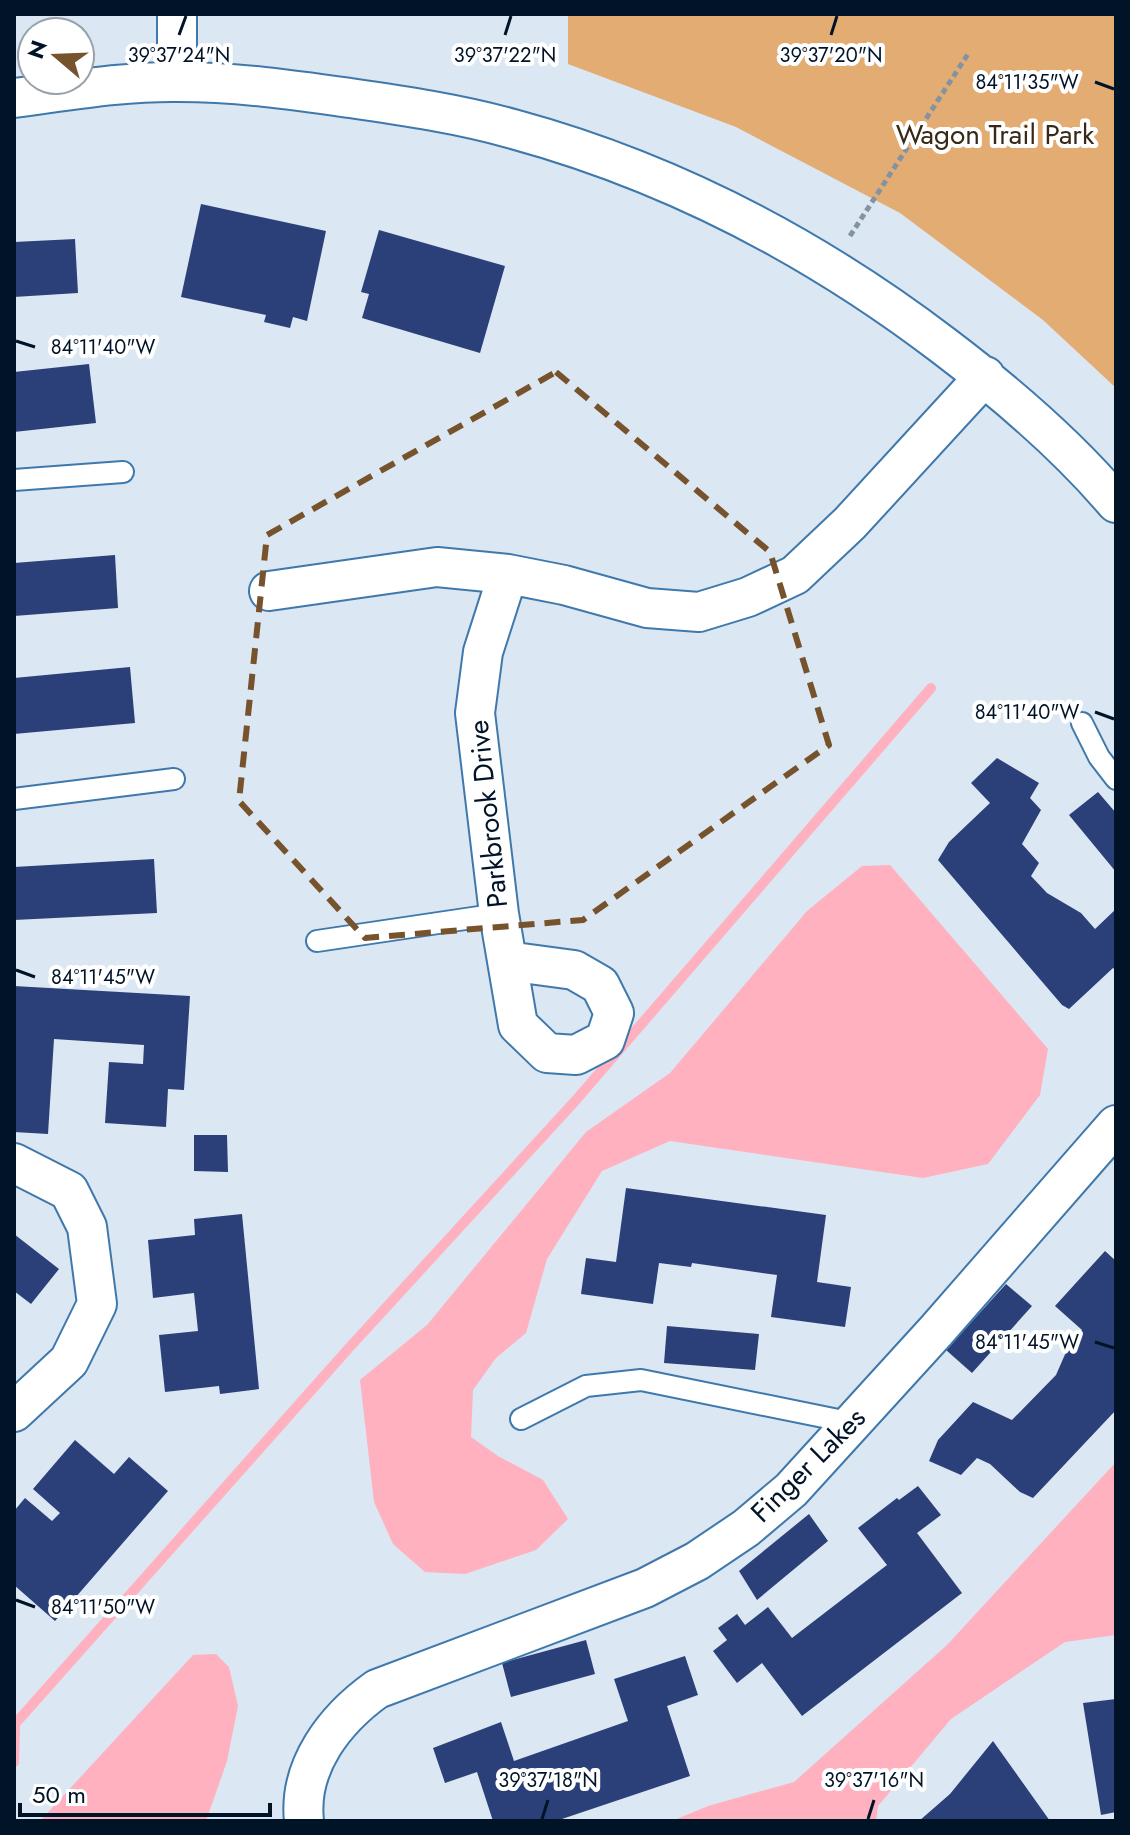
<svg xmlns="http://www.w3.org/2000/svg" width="1130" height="1835" viewBox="0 0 1130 1835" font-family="Jost,sans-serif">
<rect width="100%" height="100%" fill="#dbe7f2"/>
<path fill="#e3ac73" d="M568,14H1116V388L1043,320L900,213L736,127L568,64Z"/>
<path fill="#ffb1c0" d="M890,865L1048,1049L1040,1095L988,1164L923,1178L670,1141L602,1171L547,1259L526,1333L496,1358L473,1390L471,1437L498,1456L543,1480L568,1519L536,1550L465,1574L425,1572L393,1544L374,1502L360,1380L427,1325L586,1132L670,1073L807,911L862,866Z
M1116,1462V1635L1065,1642L951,1719L878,1806L876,1821H672L708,1806L794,1782L947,1645Z
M216,1654L229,1667L238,1706L227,1761L206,1821H40L193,1655Z"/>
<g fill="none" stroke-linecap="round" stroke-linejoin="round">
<path stroke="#ffb1c0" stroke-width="10" d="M14,1762L15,1724L348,1349L576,1100L931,688"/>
</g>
<path fill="#2b4079" d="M201,204L326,231L307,321L293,317L290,328L264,322L266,315L181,297Z
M379,230L505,266L480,353L362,318L369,294L361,292Z
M75,239L78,293L14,297V242Z
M89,364L96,423L14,432V372Z
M115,555L118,608L14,616V563Z
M130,667L135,723L14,734V678Z
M997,758L1039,783L1030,798L1041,810L1022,844L1039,863L1031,876L1047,893L1081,913L1095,929L1116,909V970L1113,968L1069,1009L1062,1005L938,860L949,842L990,803L971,783Z
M1098,792L1116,813V872L1069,815Z
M154,859L157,913L14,920V867Z
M14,986L190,996L184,1090L168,1089L166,1127L105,1123L109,1062L143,1064L144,1045L54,1039L48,1134L14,1132Z
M194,1135H227L228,1172L194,1171Z
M626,1188L826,1215L817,1282L851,1287L845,1327L771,1317L777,1275L692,1263L691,1267L659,1263L653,1304L581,1294L586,1258L616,1262Z
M242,1214L259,1389L220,1394L219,1386L165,1392L159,1335L198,1331L194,1293L153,1298L148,1240L195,1235L194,1219Z
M14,1234L59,1269L31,1304L14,1291Z
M1105,1251L1116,1261V1410L1033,1498L1020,1492L990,1464L977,1458L961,1475L929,1461L938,1440L973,1402L1012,1420L1056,1375L1070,1343L1082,1330L1055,1306Z
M1006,1284L1032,1306L972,1373L946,1350Z
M667,1326L759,1334L755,1370L664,1363Z
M75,1440L114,1474L129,1457L168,1491L55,1621L14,1585V1511L25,1498L52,1521L60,1513L33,1489Z
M918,1486L941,1515L917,1533L962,1593L802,1716L762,1663L737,1683L713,1651L727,1640L718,1628L737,1614L745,1625L768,1607L792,1638L887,1565L858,1528L897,1498L899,1500Z
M809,1514L828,1541L757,1600L739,1571Z
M586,1640L595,1674L511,1697L502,1663Z
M685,1656L698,1695L667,1706L690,1776L556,1821H493L477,1772L445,1783L433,1748L501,1722L514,1761L628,1721L614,1679Z
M1116,1699V1812L1101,1815L1083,1703Z
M993,1741L1050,1821H919L950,1794Z"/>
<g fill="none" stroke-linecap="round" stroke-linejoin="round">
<g stroke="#3f79ac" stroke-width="24">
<path id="lane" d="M14,480L123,472
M1082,723L1099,757L1116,779
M14,799L174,779
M317,941L499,914
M521,1419L586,1386L641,1380L853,1423"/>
</g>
<g stroke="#3f79ac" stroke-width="42">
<path id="street" d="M177,81V14
M14,98C68,91 124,81 179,82C237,82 293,90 350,98C405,106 460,114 513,129C671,172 814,247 944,346C1006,393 1066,444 1116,503
M269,591L437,567L508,574L564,585L647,608L699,612L748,597L795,575L850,523L985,376
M507,961L574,970L600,985L614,1013L605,1040L576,1055L547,1053L518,1025L499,914L475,713L483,652L508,574
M14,1163L69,1191L87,1227L97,1304L69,1361L14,1412
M304,1821C298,1766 335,1719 377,1689L645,1588L697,1561L746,1528L791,1490L936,1331L1116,1125"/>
</g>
<path stroke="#8493a1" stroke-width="5" stroke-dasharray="6 4" stroke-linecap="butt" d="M850,236L968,54"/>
<use href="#lane" stroke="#fff" stroke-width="20"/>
<use href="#street" stroke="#fff" stroke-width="38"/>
</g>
<path fill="none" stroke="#77532d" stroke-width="6" stroke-dasharray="16 10" stroke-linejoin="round" d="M556,372L770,552L829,745L583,920L365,938L239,801L267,535Z"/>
<path fill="none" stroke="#001327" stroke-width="3" d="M179,35L186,16M505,35L511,16M831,35L837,16M1095,82L1114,89M16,341L35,347M1095,712L1114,719M16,970L35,977M1095,1342L1114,1348M16,1600L35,1607M542,1819L548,1800M868,1819L874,1800"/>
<g text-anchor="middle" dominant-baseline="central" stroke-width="8" stroke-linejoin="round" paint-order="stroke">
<g font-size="28" fill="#382817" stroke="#fff">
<text x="995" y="134">Wagon Trail Park</text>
</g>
<g font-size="28" fill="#001327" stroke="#fff">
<text transform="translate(488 814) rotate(-96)">Parkbrook Drive</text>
<text transform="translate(808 1465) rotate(-45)">Finger Lakes</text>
</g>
</g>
<g font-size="20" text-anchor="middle" fill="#001327" stroke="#fff" stroke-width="8" stroke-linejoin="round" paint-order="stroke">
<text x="179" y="62">39°37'24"N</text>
<text x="505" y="62">39°37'22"N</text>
<text x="831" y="62">39°37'20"N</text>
<text x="1027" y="89">84°11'35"W</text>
<text x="103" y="354">84°11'40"W</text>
<text x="1027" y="719">84°11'40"W</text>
<text x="103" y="984">84°11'45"W</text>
<text x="1027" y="1349">84°11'45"W</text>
<text x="103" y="1614">84°11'50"W</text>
<text x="548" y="1787">39°37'18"N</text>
<text x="874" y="1787">39°37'16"N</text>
</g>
<rect width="1130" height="1835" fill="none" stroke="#001327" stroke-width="32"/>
<g transform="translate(56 56) rotate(289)"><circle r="38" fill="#ffffff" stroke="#99a1a9" stroke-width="2"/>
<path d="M0-6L14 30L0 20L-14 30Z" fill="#77532d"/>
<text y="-12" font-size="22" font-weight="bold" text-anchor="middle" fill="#001327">N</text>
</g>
<path d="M20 1803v12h250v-12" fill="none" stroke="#001327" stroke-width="4"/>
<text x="32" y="1803" font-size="24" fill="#001327" stroke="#ffffff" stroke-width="6" paint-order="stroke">50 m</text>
</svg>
